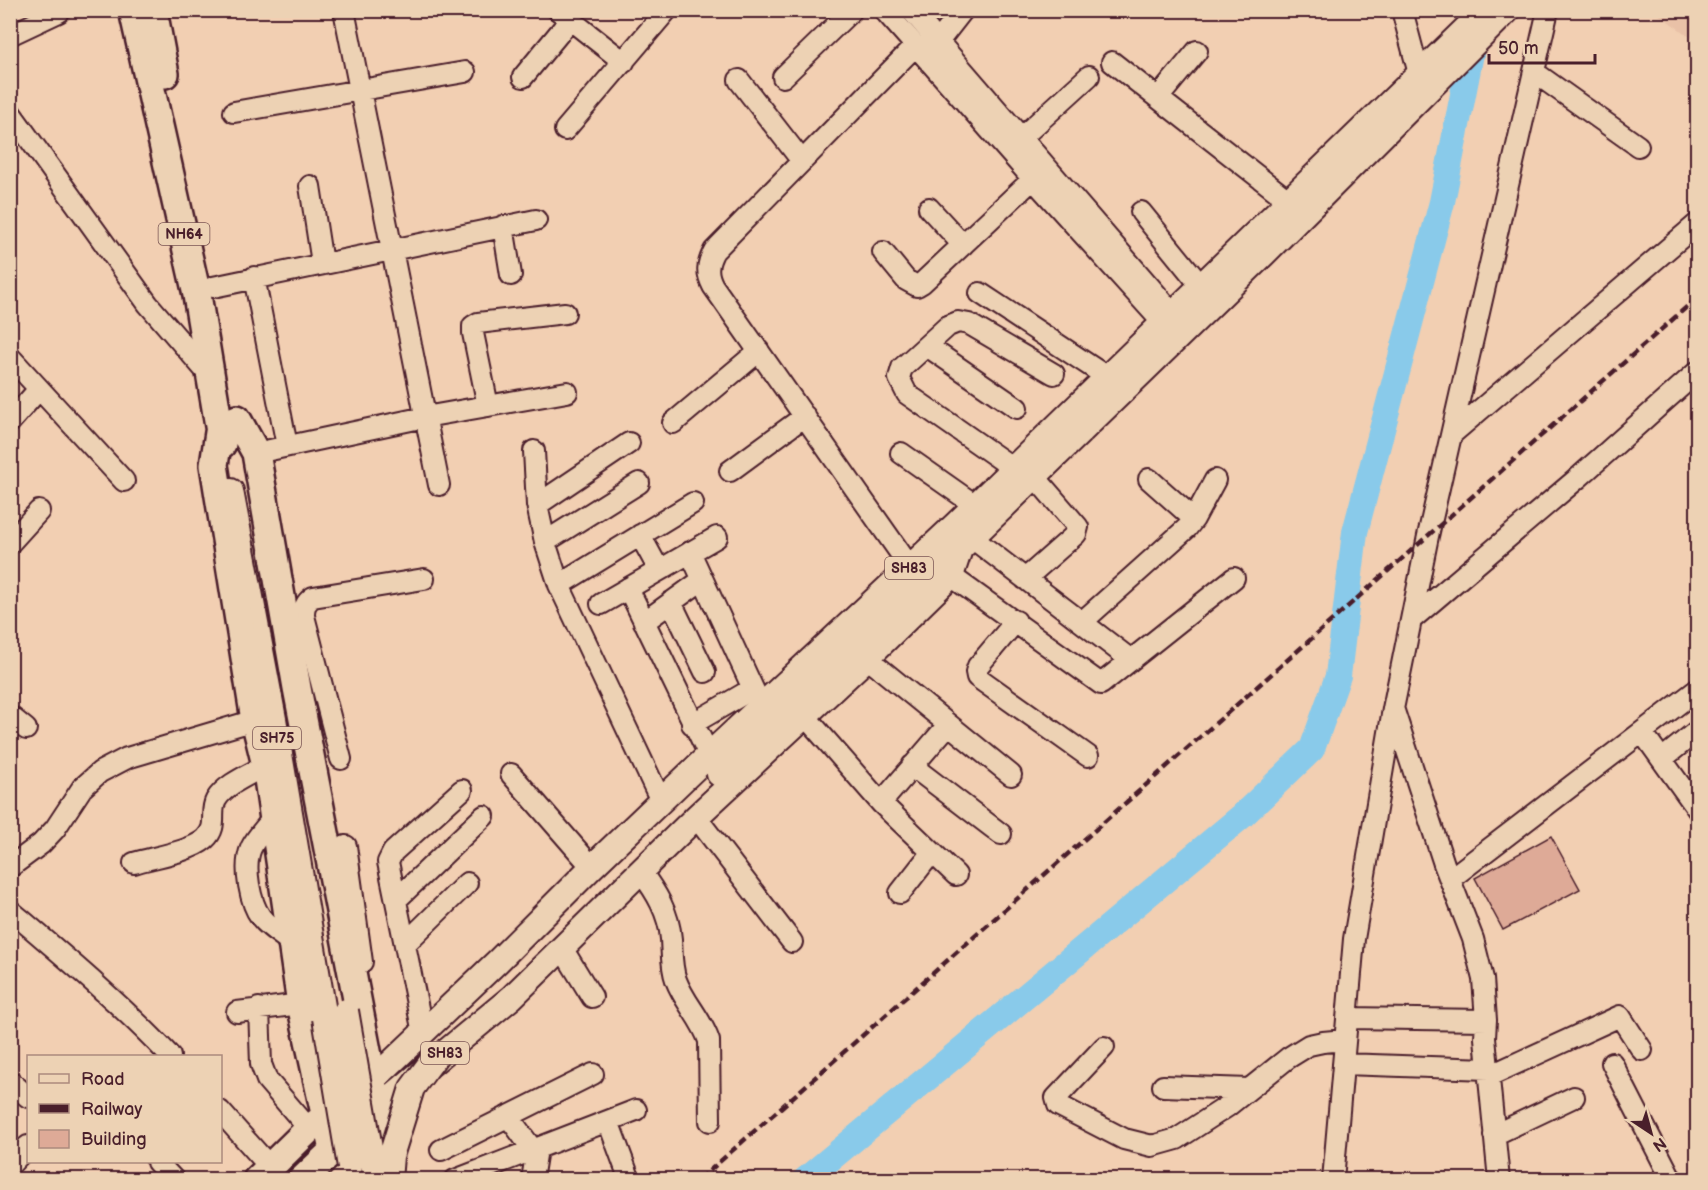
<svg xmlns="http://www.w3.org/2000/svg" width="1708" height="1190" viewBox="0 0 1708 1190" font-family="'Balsamiq Sans',sans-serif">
<rect width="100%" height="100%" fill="#f2cfb2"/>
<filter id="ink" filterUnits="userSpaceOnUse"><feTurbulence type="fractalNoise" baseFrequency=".0167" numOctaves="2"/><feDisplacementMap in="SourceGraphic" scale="12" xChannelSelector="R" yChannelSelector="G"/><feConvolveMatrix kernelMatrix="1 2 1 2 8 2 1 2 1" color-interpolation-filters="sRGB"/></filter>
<g filter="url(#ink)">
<path fill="#e9c1a7" d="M1654,11H1697V42Z"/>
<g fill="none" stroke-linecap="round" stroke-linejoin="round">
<path stroke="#89caea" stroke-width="26" d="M805,1180L1242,816L1312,749L1338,676L1355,532L1442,202L1475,33"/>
</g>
<path fill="#deaa97" stroke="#4a1f2b" stroke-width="1.5" d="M1551,836L1580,889L1503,930L1475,878Z"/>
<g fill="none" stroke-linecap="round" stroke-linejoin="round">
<g stroke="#4a1f2b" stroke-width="24">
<path id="minor" d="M344,10L439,485
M558,10L624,62
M884,10L1033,179L1173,334
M911,10L1182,324
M1402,10L1419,74
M10,35L59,12
M938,42L963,10
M1112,62L1288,200
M1534,72L1638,146
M523,77L570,20
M783,77L852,10
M739,80L802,161
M1158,98L1197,51
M10,112L148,304L211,377
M234,112L465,72
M565,130L667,10
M1021,138L1089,76
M310,186L322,263
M929,208L963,245
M1141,212L1201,286
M503,226L511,275
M883,252L906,280L917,286L922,283L1033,179
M254,277L287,446
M213,287L536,220
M980,293L1107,377
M927,346L1017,408
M10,357L124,481
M488,406L473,333V326L478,323L565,313
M10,422L39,389
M673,423L759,351
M1452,434L1698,223
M534,451L537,505L545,542L559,585L661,801
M256,453L425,417L567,392
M901,453L975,505
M1013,468L907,394L899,378L902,368L948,326L958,322L969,324L1054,374
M730,471L805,416
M1149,479L1194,519
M537,505L629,443
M640,535L659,570
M972,538L1131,660
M545,542L639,483
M10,543L39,511
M690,552L761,706
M910,567L713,286C706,273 707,264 714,251L915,46
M951,576L1101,684L1234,578
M1025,579L1076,534L1078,527L1035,477
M559,585L693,503
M628,588L709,755
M671,602L705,672
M601,604L717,537
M1412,619L1578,478L1698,371
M1016,621L978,666L976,672L977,677L1088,756
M644,622L702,580
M1082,622L1187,528L1194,519L1215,480
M867,658L1011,775
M1394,711L1444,864L1473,939L1483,979L1486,1020L1485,1038L1499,1180
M10,716L26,729
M805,716L881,803L956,875
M692,724L752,689
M1642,732L1698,810
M341,759L304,616C304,607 305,603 313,597L424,579
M1662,759L1698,730
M912,766L1001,834
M511,774L592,867
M881,803L948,725
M274,817C266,827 256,837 251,848C246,860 247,873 249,885C255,920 266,924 292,943
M696,817L792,942
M346,846L362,962
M134,863C153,857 190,852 205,839C219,826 209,813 216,800C225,784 251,774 266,765
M10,867L41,844L55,829L82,788L100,772L127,758L255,720
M641,872C656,892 669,913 671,939C672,953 671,966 676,980C684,1002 702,1019 709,1041L710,1121
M1450,879L1698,689
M900,893L932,852
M396,900L484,816
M10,910C65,957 121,1004 170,1056
M405,944L467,883
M562,948L592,997
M259,1008L261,1064L267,1080L309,1129
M237,1012L301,1004
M1347,1018L1486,1020
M423,1033L388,862L393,852L462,790
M1104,1047L1056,1098L1058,1105L1124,1139L1152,1146L1177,1139L1228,1106L1288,1058L1309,1045L1323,1042L1345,1040
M1612,1063L1672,1180
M1343,1064L1488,1069
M1489,1076L1620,1016L1642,1050
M10,1081L28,1097
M1163,1086L1249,1089
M378,1108L392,1160
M220,1111L270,1167
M508,1116L533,1150
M608,1121L628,1175
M1494,1135L1574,1097
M441,1150L593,1074
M157,1162L174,1180
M10,1165L28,1146
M455,1180L636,1110
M532,1180L537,1149
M1333,1180L1354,939L1393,709L1428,536L1548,10"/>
</g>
<g stroke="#4a1f2b" stroke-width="28">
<path id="major" d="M231,491L274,719L325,1018
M719,774L881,613L947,560
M372,1081L498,961L592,867L709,755L955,525L1485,10
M378,1108L512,997L696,817L867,658L951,576L960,549L1264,254L1508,10
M372,1160L377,1180"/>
</g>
<g stroke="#4a1f2b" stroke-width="32">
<path id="highway" d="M133,10L197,295L222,444
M153,10L165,74
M237,419L256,453L297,688L378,1108L302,1180
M220,426L214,465L255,720L266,765L301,1004L333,1150
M257,1180L309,1129L338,1107"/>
</g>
<use href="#minor" stroke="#edd2b4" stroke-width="20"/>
<use href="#major" stroke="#edd2b4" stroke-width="24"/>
<use href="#highway" stroke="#edd2b4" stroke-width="27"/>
<path stroke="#4a1f2b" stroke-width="4.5" stroke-dasharray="9 4.5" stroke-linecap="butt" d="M699,1180L1698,297"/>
<g stroke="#4a1f2b" stroke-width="28" stroke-linecap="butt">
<path id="major-bridge" d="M346,1011L372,1160
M325,1018L350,1167
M389,1180L391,1156L412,1088L438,1053"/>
</g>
<use href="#major-bridge" stroke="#edd2b4" stroke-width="24"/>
</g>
</g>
<g text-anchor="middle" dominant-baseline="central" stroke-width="4.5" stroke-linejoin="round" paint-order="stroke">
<g fill="#edd2b4" stroke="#7b5554" stroke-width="1.5">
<rect x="158.5" y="223" width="51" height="22" rx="4.5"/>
<rect x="885" y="557" width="48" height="22" rx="4.5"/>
<rect x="253" y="727" width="48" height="22" rx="4.5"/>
<rect x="421" y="1042" width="48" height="22" rx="4.5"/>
</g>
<g font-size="14" font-weight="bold" fill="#4a1f2b">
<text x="184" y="234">NH64</text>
<text x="909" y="568">SH83</text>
<text x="277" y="738">SH75</text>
<text x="445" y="1053">SH83</text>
</g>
</g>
<rect width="1708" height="1190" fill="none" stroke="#edd2b4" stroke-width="36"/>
<rect x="18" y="18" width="1672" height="1154" fill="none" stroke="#4a1f2b" stroke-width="2" filter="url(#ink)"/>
<rect x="27" y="1055" width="195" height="108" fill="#edd2b4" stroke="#ac8a7d" stroke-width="1.5"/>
<rect x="39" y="1074" width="30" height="9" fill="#edd2b4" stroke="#ac8a7d" stroke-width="1.5"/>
<text x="81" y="1085" font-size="18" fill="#4a1f2b">Road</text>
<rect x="39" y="1104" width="30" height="9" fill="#4a1f2b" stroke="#ac8a7d" stroke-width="1.5"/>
<text x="81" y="1115" font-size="18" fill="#4a1f2b">Railway</text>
<rect x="39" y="1130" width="30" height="18" fill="#deaa97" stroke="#ac8a7d" stroke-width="1.5"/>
<text x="81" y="1145" font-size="18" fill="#4a1f2b">Building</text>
<g transform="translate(1651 1133) rotate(144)" stroke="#edd2b4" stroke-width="4.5" paint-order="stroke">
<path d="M0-4.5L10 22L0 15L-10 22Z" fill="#4a1f2b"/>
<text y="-9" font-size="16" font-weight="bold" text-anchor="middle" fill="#4a1f2b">N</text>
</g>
<path d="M1489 54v9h106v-9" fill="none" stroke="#4a1f2b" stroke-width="3"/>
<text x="1498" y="54" font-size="18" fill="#4a1f2b" stroke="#edd2b4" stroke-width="4.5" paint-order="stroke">50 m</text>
</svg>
